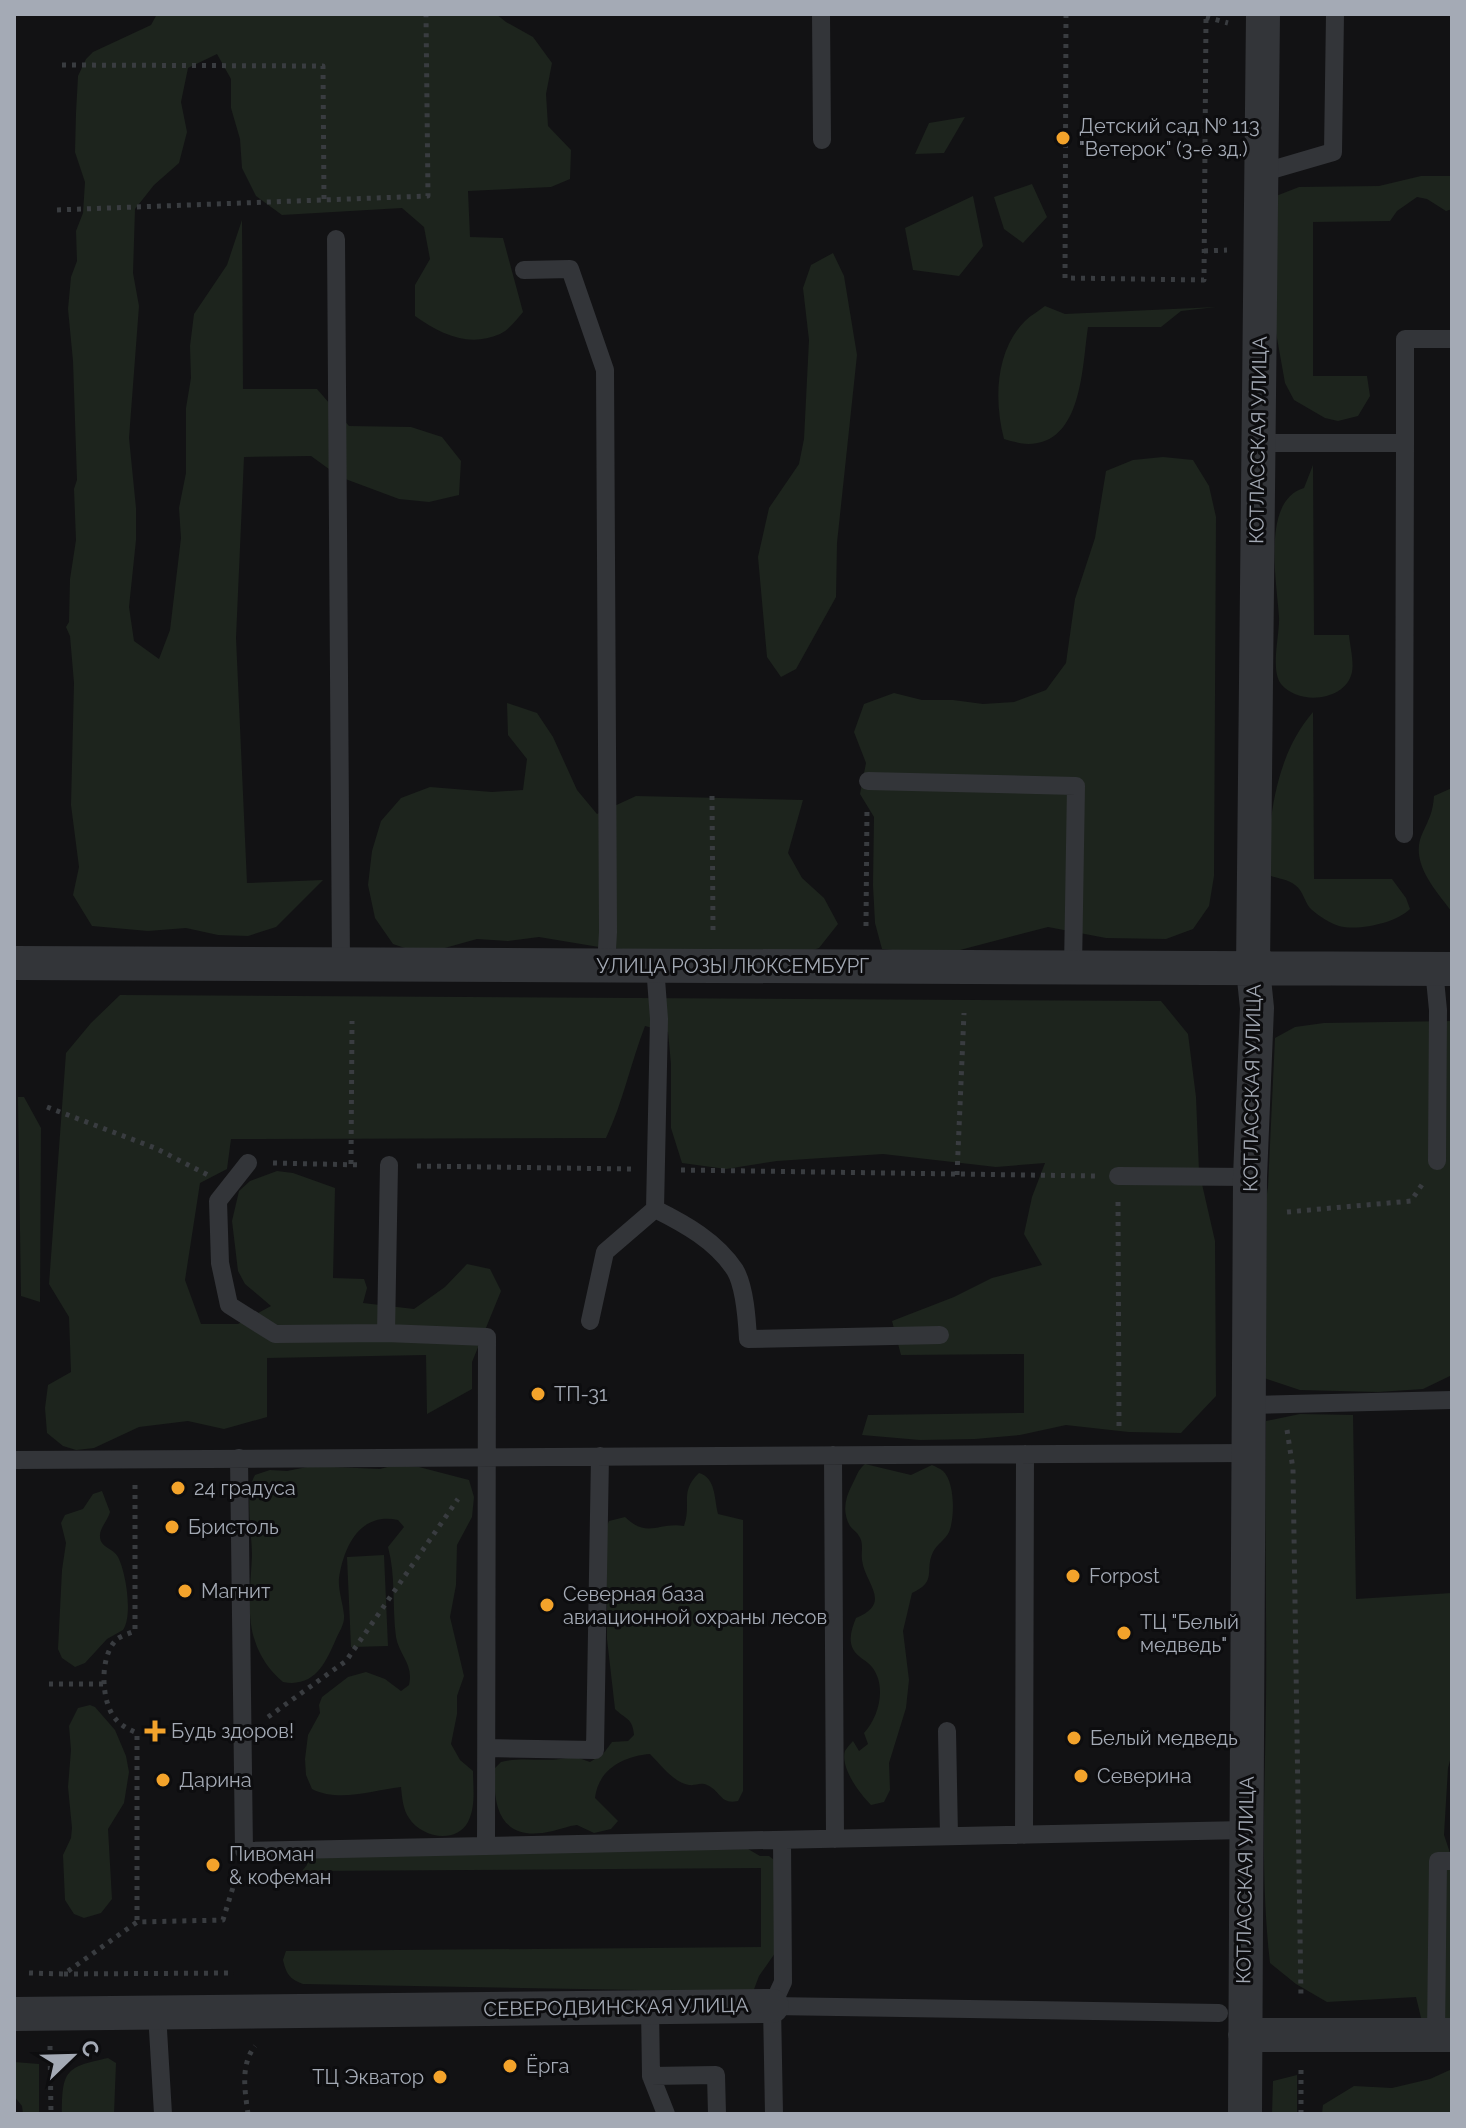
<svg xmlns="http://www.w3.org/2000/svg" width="1466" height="2128" viewBox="0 0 1466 2128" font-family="Raleway,sans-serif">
<rect width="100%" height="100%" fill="#121214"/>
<path fill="#1d241d" d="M157,14H496L506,22L533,37L552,63L546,94L548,126L571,150L570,179L551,187L468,191L470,237L503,238L523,312C517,319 509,330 500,334C468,348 441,334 415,316V285L430,259L424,227L402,208L282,215L256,196L242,168L240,139L231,108V79L217,54L188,68L181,102L187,132L179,163L154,185L135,209L133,273L139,306L129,438L136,508V540L129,607L134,641L159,659L170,630L181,538L179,508L186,473V408L191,378L190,346L194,314L227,265L242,220L243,389H317L349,426L411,427L442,437L461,461L459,495L429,502L399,499L340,477L311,456L244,457L236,638L247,883L323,880L276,927L248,936L218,935L186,928L148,931L92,926L73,895L79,867L71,805L74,683L70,636L66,627L69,622L70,579L76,540L74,489L77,480L73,361L68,309L71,277L77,261L76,231L83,213L85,182L75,152L76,113L78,76L86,59L93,52L151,25Z
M965,117L944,153L915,154L929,123Z
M1421,176H1452V209L1446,211L1427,199L1417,197L1397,211L1390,221L1313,222V376H1367L1370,396L1358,416L1338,421L1325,418L1294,400L1285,383L1272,310L1276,196L1299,187L1379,186Z
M1032,184L1047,217L1023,243L1004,229L994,197Z
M973,196L983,246L959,276L913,270L905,228Z
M833,253L844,276L857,355L837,543L836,597L796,669L781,677L767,657L758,557L769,508L799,464L804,439L809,340L803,288L811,265Z
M1045,306L1065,314L1216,307L1181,311L1161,327H1088C1082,365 1083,444 1028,444C1021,444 1011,441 1004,439C994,401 995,351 1025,321C1031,315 1039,311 1045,306Z
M1163,457L1193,460L1209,486L1216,517L1214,876L1209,906L1193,929L1166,939L1106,938L1048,927L941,955L882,949L875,923L873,885L874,817L860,794L866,763L854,732L864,704L894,693L922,700H953L983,704L1014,702L1046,690L1066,663L1075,599L1095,538L1106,471L1133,460Z
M1313,465L1314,635H1349C1350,646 1354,661 1352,672C1346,701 1299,706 1281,684C1270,669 1280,634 1279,617C1277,583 1261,500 1304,488Z
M507,703L537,713L553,737L577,790L597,814L636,796L803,800L788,853L802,878L824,898L838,924L819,948L789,958L605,948L539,937L508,941L477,939L423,954L393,944L375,918L368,885L372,851L381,821L401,798L430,787L492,792L523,790L527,759L508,735Z
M1313,712L1314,879H1392L1406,898L1410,909C1396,923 1359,931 1339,926C1330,923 1320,917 1312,910C1304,903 1304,891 1295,885C1287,878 1276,879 1267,874C1269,818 1275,756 1313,712Z
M1452,788V912C1436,890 1408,862 1423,832C1429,819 1433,812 1434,796Z
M120,995L1161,1001L1188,1034L1196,1097L1199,1171L1215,1241L1216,1396L1181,1433L1129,1432L1066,1425L1020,1435L975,1439L920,1440L862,1435L868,1415L1024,1413V1354L901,1355L892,1321L954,1297L992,1278L1042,1265L1024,1234L1032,1197L1045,1163L996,1167L883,1154L777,1161L726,1169L682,1163L671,1128V1064L668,1032L645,1026C631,1062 623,1102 606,1138L231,1139L227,1169L200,1183L185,1280L201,1324H238L271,1306L245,1284L238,1271L232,1221L239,1191L250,1181L277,1171L293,1173L335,1188L333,1278L364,1279L367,1288L363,1303L414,1309L445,1287L467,1264L490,1269L501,1291L472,1362V1389L427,1414L426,1355L267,1358V1417L224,1429L188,1421L139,1427L94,1448L76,1450L63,1446L47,1433L45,1408L48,1385L71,1372L69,1317L49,1284L66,1053L91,1023Z
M1452,1021V1375L1423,1389L1378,1392L1300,1390L1264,1378L1260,1239L1268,1187L1275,1038L1295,1027L1324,1023Z
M18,1097H24L41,1128L40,1302L21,1296Z
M1300,1414L1353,1415L1356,1599L1452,1593V1753L1448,1768L1444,1835L1452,1859V2029L1423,2026L1416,1997L1327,2002L1296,1984L1270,1963C1260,1876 1265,1788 1266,1701C1267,1608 1264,1514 1266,1421Z
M865,1464L911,1475L932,1465C934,1466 941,1469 943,1471C955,1482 955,1518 949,1532C946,1539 937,1544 933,1552C924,1571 938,1581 912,1593L903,1631L909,1680L906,1708L889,1763L890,1790L884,1802L871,1805C860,1794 840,1768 845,1751C846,1749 851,1743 853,1741L859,1751L868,1744L864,1733C879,1717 887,1686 872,1667C866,1660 857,1657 853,1649C848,1639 852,1628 856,1618C893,1603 865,1584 862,1560C861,1552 864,1543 859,1536C857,1532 853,1530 850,1526C842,1512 845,1498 852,1485C857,1476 857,1471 865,1464Z
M395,1465L419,1467L469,1480L474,1497L472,1517L457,1545L456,1585L450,1617L464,1676L457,1696V1714L451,1744L460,1760L473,1771C473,1788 476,1806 468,1822C455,1845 421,1837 409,1818C403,1810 402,1797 401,1787C372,1790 340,1803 312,1789L306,1775L305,1759L308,1735L320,1713L319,1705L322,1697L348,1677L366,1672L385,1679L401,1691L409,1685C414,1664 399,1655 396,1637C392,1607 396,1576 388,1547L404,1527L398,1520C360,1512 344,1546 339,1578C338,1591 343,1603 344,1615C345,1624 339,1632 336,1639C326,1662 315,1688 283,1682C270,1671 260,1657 255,1641C246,1617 251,1581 252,1555C252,1533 244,1493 255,1475L270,1470L287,1471L312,1466L380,1469Z
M699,1473C716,1478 714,1498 718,1514L743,1520V1791L738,1801C720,1805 721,1791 707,1785C700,1782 696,1786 689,1785C673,1782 661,1765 650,1754C623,1756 598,1770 595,1798L618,1821L611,1829L594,1833L577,1825C568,1826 561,1829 553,1831C502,1843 492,1810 495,1768L501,1762C523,1756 553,1764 573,1756L590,1762L603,1754L612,1742L628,1741L634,1735C633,1718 625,1719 615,1709L607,1639L606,1528L609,1521L625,1517C648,1539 658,1522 684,1526C692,1503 679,1492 699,1473Z
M102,1491L110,1512C108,1520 100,1528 100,1535C99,1548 114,1548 118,1557C126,1572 133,1616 123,1630L107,1639L85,1663L75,1667L62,1658L58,1649L62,1570L66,1543L61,1523L65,1515L83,1509L93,1494Z
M384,1555L388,1646L351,1647L347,1557Z
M90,1705L95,1707L115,1730L126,1756L129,1772L124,1803L108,1829L112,1899L101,1913L84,1918L74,1914L65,1900L63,1855L71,1838L72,1828L68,1787L71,1750L69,1726L78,1708Z
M748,1849L760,1856H769L777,1862L780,1946L759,1976L753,1992L303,1984C289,1979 286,1973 283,1960L286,1951L761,1947V1868L302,1871L307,1865L306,1857Z
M108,2058L116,2063L114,2114H62C62,2070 66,2067 108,2058Z
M14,2062L39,2064V2114H23L22,2106L14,2096Z
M1452,2069V2114H1322L1323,2105L1354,2086L1392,2088L1430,2079Z
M1297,2075V2114H1272L1273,2081Z"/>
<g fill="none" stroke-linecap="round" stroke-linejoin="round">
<path stroke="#393c40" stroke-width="5" stroke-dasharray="4 6" stroke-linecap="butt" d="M1066,14L1065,278L1204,280L1206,17
M1206,17L1228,23
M62,65L323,66L324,200
M57,210L428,196L426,14
M1204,251L1227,250
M712,796L713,930
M866,926L867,807
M47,1107L155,1148L208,1175
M273,1163L363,1165
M351,1164L352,1021
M417,1166L631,1169
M681,1170L1095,1176
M957,1175L964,1013
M1118,1202L1119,1428
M1287,1212L1411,1201L1423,1183
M1287,1430L1293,1469L1301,1999
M135,1485V1631C130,1633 121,1636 117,1639C100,1655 101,1695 112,1714C118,1724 126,1728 137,1733V1922
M49,1684H104
M268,1717L346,1661L458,1499
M29,1973L64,1974L137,1922L223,1920L237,1874
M64,1974L234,1973
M50,2046L51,2114
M248,2114C245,2091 240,2065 255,2046
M1301,2114V2069"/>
<path stroke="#333539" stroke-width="18" d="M821,14L822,140
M1261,173L1333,152L1335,14
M336,239L341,965
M524,270L570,269L605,370L608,932L606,966
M1258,443H1405V339H1452
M868,781L1076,786L1073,968
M1404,834L1405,443
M1434,969L1438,1010L1437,1161
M248,1163L218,1201L220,1263L229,1305L275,1334L386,1333
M389,1165L386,1333L487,1337L486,1846
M1118,1176L1250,1177
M655,1209C685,1224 716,1241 735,1270C745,1287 747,1320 748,1339L940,1335
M590,1321L605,1252L655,1209L659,1019L655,966
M1249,1405L1452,1400
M833,1455L835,1839
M239,1458L244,1851L1245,1830
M14,1460L1249,1453
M947,1731L949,1836
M487,1748L595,1750L600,1456
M1024,1835L1025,1454
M772,2006L1219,2013
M650,2007L651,2076L666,2114
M157,2013L163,2114
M1436,2035L1438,1861H1452
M651,2076L716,2075L717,2114
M774,2114L772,2006L783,1982L782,1840"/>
<path stroke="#333539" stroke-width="34" d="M14,963L1452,969
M14,2014L772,2006
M1245,2035H1452
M1245,2114L1250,1177L1257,1008L1253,969L1263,14"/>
</g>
<g fill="#f3a32b" stroke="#0d0d0f" stroke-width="3">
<circle cx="1063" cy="138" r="8"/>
<circle cx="538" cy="1394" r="8"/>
<circle cx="178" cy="1488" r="8"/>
<circle cx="172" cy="1527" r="8"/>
<circle cx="1073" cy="1576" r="8"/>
<circle cx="185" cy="1591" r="8"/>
<circle cx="547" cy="1605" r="8"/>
<circle cx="1124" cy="1633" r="8"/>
<path d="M151 1719h8v8h8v8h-8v8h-8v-8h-8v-8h8z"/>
<circle cx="1074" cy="1738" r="8"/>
<circle cx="1081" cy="1776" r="8"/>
<circle cx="163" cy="1780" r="8"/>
<circle cx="213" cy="1865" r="8"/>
<circle cx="510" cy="2066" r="8"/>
<circle cx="440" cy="2077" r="8"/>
</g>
<g text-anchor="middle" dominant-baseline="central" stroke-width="6" stroke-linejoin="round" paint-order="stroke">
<g font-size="20" fill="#a4aab5" stroke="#0d0d0f" text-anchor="start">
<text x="1079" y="126">Детский сад № 113<tspan x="1079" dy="23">"Ветерок" (3-е зд.)</tspan></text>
<text x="554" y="1394">ТП-31</text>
<text x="194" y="1488">24 градуса</text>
<text x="188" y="1527">Бристоль</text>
<text x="1089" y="1576">Forpost</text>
<text x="201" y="1591">Магнит</text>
<text x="563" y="1594">Северная база<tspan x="563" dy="23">авиационной охраны лесов</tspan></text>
<text x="1140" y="1622">ТЦ "Белый<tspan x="1140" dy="23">медведь"</tspan></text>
<text x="171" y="1731">Будь здоров!</text>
<text x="1090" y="1738">Белый медведь</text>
<text x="1097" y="1776">Северина</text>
<text x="179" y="1780">Дарина</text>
<text x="229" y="1854">Пивоман<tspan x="229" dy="23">&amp; кофеман</tspan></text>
<text x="526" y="2066">Ёрга</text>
<text x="424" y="2077" text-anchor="end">ТЦ Экватор</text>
</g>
<g font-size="20" fill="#a4aab5" stroke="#0d0d0f">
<text transform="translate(1258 440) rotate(-89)">КОТЛАССКАЯ УЛИЦА</text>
<text x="733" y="966">УЛИЦА РОЗЫ ЛЮКСЕМБУРГ</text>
<text transform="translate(1252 1088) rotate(-89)">КОТЛАССКАЯ УЛИЦА</text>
<text transform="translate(1245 1880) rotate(-89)">КОТЛАССКАЯ УЛИЦА</text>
<text transform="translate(616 2007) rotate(-1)">СЕВЕРОДВИНСКАЯ УЛИЦА</text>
</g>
</g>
<rect width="1466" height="2128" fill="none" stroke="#a4aab5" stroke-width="32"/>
<g transform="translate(72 2056) rotate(67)" stroke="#0d0d0f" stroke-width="6" paint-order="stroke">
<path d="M0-6L14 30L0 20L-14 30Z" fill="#a4aab5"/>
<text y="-12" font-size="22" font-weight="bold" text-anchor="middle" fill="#a4aab5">С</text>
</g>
</svg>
